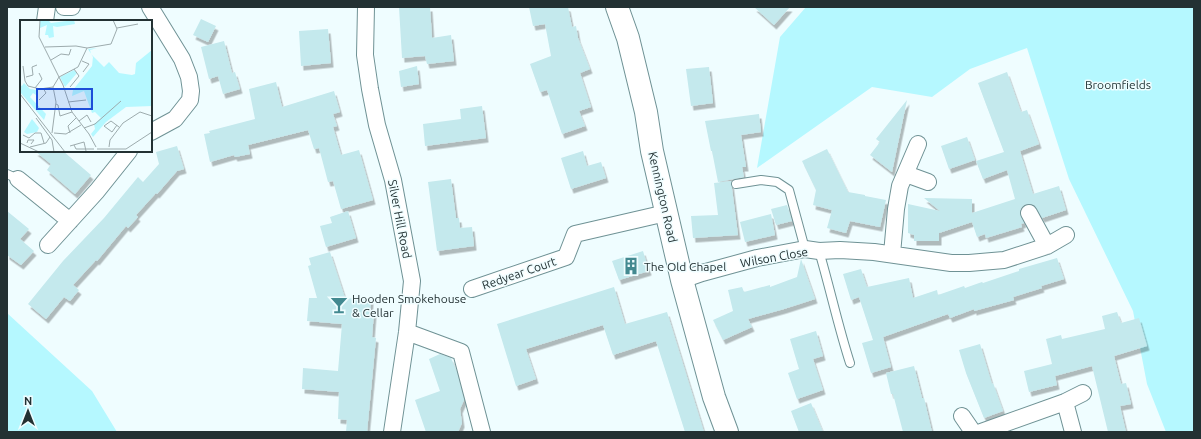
<svg xmlns="http://www.w3.org/2000/svg" width="1201" height="439" viewBox="0 0 1201 439" font-family="Ubuntu,sans-serif">
<defs>
<filter id="shadow"><feDropShadow dx="2.5" dy="4.5" stdDeviation="0" flood-color="#0004"/></filter>
</defs>
<rect width="100%" height="100%" fill="#effdff"/>
<path fill="#b5f8ff" d="M806,7H1194V432H1166L1147,384L1133,311L1069,179L1027,48L970,69L932,97L872,87L757,168L780,37Z
M7,313L92,391L117,432H7Z"/>
<path fill="#c4e9ed" filter="url(#shadow)" d="M399,7H430L432,38L451,35L454,61L427,64L425,56L402,58Z
M529,7H568L572,27L576,26L578,38L590,69L580,73L591,107L579,111L585,126L562,134L547,90L540,92L530,64L551,56L545,24L533,26Z
M754,7H790L774,25Z
M201,19L216,26L208,42L193,35Z
M328,29L331,63L301,66L299,31Z
M224,41L232,73L235,72L240,89L223,94L218,76L209,79L201,47Z
M417,66L419,84L401,87L399,71Z
M709,67L713,103L691,106L686,69Z
M1007,72L1021,112L1027,110L1039,144L1020,151L1033,194L1059,186L1066,210L1042,218L1034,205L1029,204L1024,205L1021,208L1020,212L1024,223L1021,224L1022,227L986,238L985,234L977,237L972,222L939,233V241H914V235L908,233V204L940,211L924,198L972,199V213L1015,199L1007,170L983,179L976,161L1004,152L978,83Z
M276,82L282,107L334,91L340,112L333,114L337,126L333,127L341,155L359,150L373,200L341,209L333,181L328,182L319,148L314,149L308,130L248,145L250,154L235,157L234,155L210,162L204,134L210,133L209,131L255,119L249,89Z
M907,100L892,172L870,155L880,142L876,139Z
M482,106L486,138L425,146L423,124L461,119L460,109Z
M759,114L761,132L741,135L746,167H742L744,177L718,182L712,151H711L705,121Z
M967,137L975,160L949,169L941,146Z
M177,146L184,169L177,171L157,194L156,193L136,215L138,217L128,228L126,226L97,261L96,260L73,285L79,290L70,301L64,297L46,319L28,304L63,261L104,218L138,177L143,182L159,164L156,152Z
M827,149L848,192L865,195V196L886,200L880,227L850,221L846,233L827,228L832,210L813,205L816,190L802,161Z
M35,151H63L91,175L75,194L47,170L51,164Z
M583,151L587,166L601,162L606,178L571,189L561,158Z
M451,179L456,218H459L460,228L472,227L474,246L437,251L428,182Z
M731,181L738,235L693,238L691,216L718,215L714,183Z
M787,205L792,221L776,225L771,209Z
M7,211L29,229L20,239L34,251L21,265L7,255Z
M348,211L356,238L326,247L320,226L332,223L330,217Z
M771,214L775,235L745,242L740,222Z
M643,251L649,271L619,280L612,261Z
M330,252L345,298L371,300L370,311L374,312L372,337L376,338L367,432H346L347,420L338,419L339,392L302,389L303,368L338,371L342,324L307,321L309,298H317L308,266L311,265L309,258Z
M1057,258L1064,279L1041,286L1042,288L1013,297L1014,300L974,311V309L950,318L948,314L883,337L891,367L871,373L862,343L873,340L859,297L851,300L843,274L861,269L867,287L909,278L913,298L937,290L938,295L964,286L965,288L982,282L983,283L1019,271V269Z
M801,259L815,299L784,309L748,319L752,327L723,340L713,320L733,311L728,290L742,287L744,292L770,285V287L797,277Z
M614,287L625,324L667,312L704,432H685L656,341L613,355L603,325L526,349L536,379L516,386L497,324Z
M1117,312L1121,323L1139,318L1147,346L1114,356L1121,384L1126,383L1131,404L1120,406L1126,432H1108L1092,366L1055,376L1053,367L1057,385L1029,392L1024,371L1052,364L1046,339L1061,335L1062,339L1105,329L1102,316Z
M816,331L823,356L813,359L823,390L797,399L788,373L799,369L790,339Z
M980,344L992,384L993,383L1003,411L984,418L966,373L959,350Z
M440,354L451,358L457,372L464,400L460,409L462,423L458,432H426L415,400L440,391L429,359Z
M914,366L922,398H924L932,432H903L893,394H891L886,373Z
M811,403L823,432H799L791,411Z"/>
<g fill="none" stroke-linecap="round" stroke-linejoin="round">
<g stroke="#6f9295" stroke-width="10">
<path id="service" d="M7,174L18,179
M736,184L761,180L777,182L789,190L805,249
M819,251C830,288 838,326 850,363"/>
</g>
<g stroke="#6f9295" stroke-width="18">
<path id="minor" d="M64,7H72
M150,7L182,59L189,77L191,91L190,100L175,119L151,132
M366,7L365,55L370,89L377,125L393,180L412,281L407,332L392,432
M45,21L47,7
M906,174L928,182
M18,179L70,221
M1029,213L1047,246
M48,245L97,191L129,151
M892,254L896,209L900,186L918,144
M682,280L702,273L757,258L805,249L819,251L840,250L874,252L951,263H969L1004,260L1047,246L1066,235
M472,289L566,257L575,234L666,213
M407,332L461,352L482,432
M1065,402L1073,432
M962,416L973,432
M981,432L1065,402L1083,393"/>
</g>
<g stroke="#6f9295" stroke-width="24">
<path id="primary" d="M617,7L628,38L646,112L652,151L682,280L714,397L727,432"/>
</g>
<use href="#service" stroke="#fff" stroke-width="8"/>
<use href="#minor" stroke="#fff" stroke-width="16"/>
<use href="#primary" stroke="#fff" stroke-width="22"/>
</g>
<defs>
<g id="building-bare" transform="scale(1.38)"><path d="M-4-6H4V6H1V3H-1V6H-4ZM-2.5-4.3h1.7v1.8h-1.7ZM.8-4.3h1.7v1.8H.8ZM-2.5-1h1.7V.8h-1.7ZM.8-1h1.7V.8H.8Z" fill="#428990" stroke="#effdff" stroke-width="2.5" paint-order="stroke"/></g>
<g id="bar-bare" transform="scale(1.38)"><path d="M-6-5H6L.8 .8V4.5H3.5V6h-7V4.5H-.8V.8Z" fill="#428990" stroke="#effdff" stroke-width="2.5" paint-order="stroke"/></g>
</defs>
<g fill-rule="evenodd">
<use href="#building-bare" x="631" y="266"/>
<use href="#bar-bare" x="339" y="305"/>
</g>
<g text-anchor="middle" dominant-baseline="central" stroke-width="3" stroke-linejoin="round" paint-order="stroke">
<g font-size="12" fill="#1c3032" stroke="#effdff">
<text x="1118" y="84">Broomfields</text>
</g>
<g font-size="12" fill="#233133" stroke="#effdff">
<text transform="translate(663 197) rotate(77)">Kennington Road</text>
<text transform="translate(400 219) rotate(79)">Silver Hill Road</text>
<text transform="translate(774 257) rotate(-10)">Wilson Close</text>
<text transform="translate(519 273) rotate(-19)">Redyear Court</text>
</g>
<g font-size="12" fill="#233133" stroke="#effdff" text-anchor="start">
<text x="644" y="266">The Old Chapel</text>
<text x="352" y="298">Hooden Smokehouse<tspan x="352" dy="14">&amp; Cellar</tspan></text>
</g>
</g>
<g transform="translate(20 20)">
<rect width="132" height="132" fill="#effdff"/>
<path d="M20,0H28L31,3L54,0L55,4L37,7L33,6L34,17L29,18L28,15H25L27,5L20,8ZM77,28L70,30L71,34L84,47L89,42L99,53L112,55L115,54L116,43L132,30V86L106,87L86,102L73,117L71,114L75,109L74,104L81,98L75,92L72,93L64,71L52,76L53,70L72,46L75,48L72,46L73,37L68,29ZM54,50L57,53L45,67L40,57ZM4,63L10,69L17,70L16,75L13,73L10,77L26,94L24,100L0,72V65L2,66ZM12,99L19,108L17,112L7,114L4,112Z" fill="#b5f8ff"/>
<path fill="none" stroke="#9dabad" stroke-width="1" d="M20,0L19,17L43,65L52,92L69,114L76,127M97,8L118,4M25,27L56,26L67,28M67,28L91,24L97,9L93,0M31,40L41,34L49,35L51,29M62,41L69,44L63,52M3,46L5,61L8,66L20,69L33,67M6,57L13,55L12,47L17,45M50,67L59,56L54,49M15,68L22,59L19,53M0,74L45,132M19,80L26,73L23,68M48,82L66,80M36,84L38,85L40,96L52,92M16,98L32,120L34,132M59,101L67,95L71,102M97,105L92,112L84,106L91,101L99,107M64,108L75,104L101,81M32,113L36,82L33,67L39,57L58,47L67,28M34,113L46,114L61,105M50,113L48,106L56,98M3,115L9,118L15,113H21L24,123M0,123L19,132M7,123L8,120H14L11,124M54,125L56,129H74M50,126L64,122L66,131M10,127L26,123L30,117M89,127L90,120L103,103L120,92L132,96M77,129H106L132,112"/>
<path fill="#1d4ed8" fill-opacity="0.15" stroke="#1d4ed8" stroke-width="2" d="M17,69H72V89H17Z"/>
<rect width="132" height="132" fill="none" stroke="#233133" stroke-width="2"/>
</g>
<rect width="1201" height="439" fill="none" stroke="#233133" stroke-width="16"/>
<g transform="translate(28 411)" stroke="#effdff" stroke-width="3" paint-order="stroke">
<path d="M0-3L7 15L0 10L-7 15Z" fill="#233133"/>
<text y="-6" font-size="11" font-weight="bold" text-anchor="middle" fill="#233133">N</text>
</g>
</svg>
